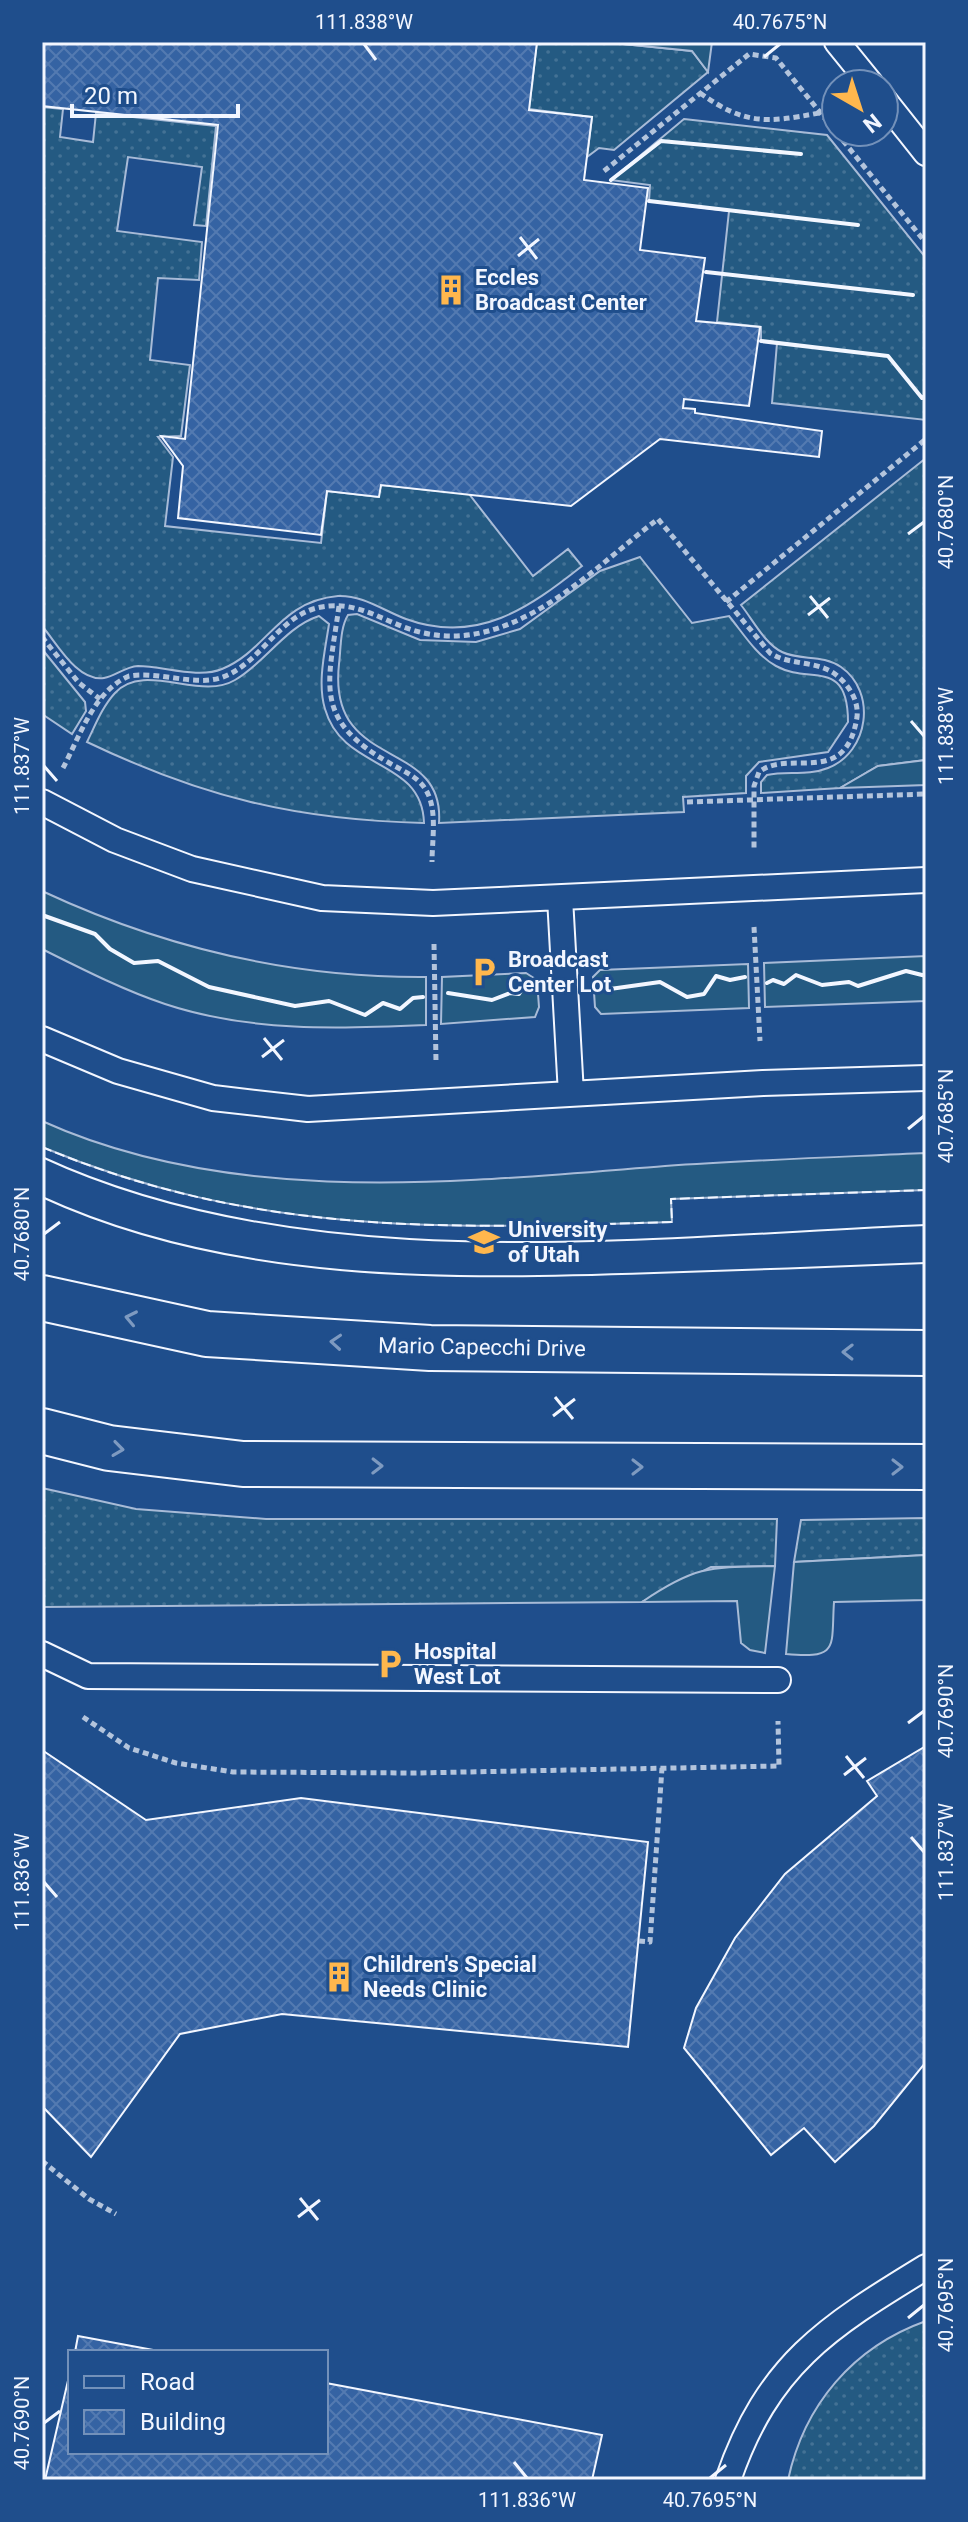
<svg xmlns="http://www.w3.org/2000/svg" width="968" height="2522" viewBox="0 0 968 2522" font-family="Roboto,sans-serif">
<defs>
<pattern id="grass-dots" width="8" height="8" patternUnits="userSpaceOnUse" patternTransform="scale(2)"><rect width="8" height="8" fill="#245a82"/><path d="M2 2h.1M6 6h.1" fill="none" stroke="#447295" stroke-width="1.8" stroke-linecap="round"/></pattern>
<pattern id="building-cross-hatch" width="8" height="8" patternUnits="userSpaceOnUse" patternTransform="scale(2)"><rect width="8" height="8" fill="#3563a3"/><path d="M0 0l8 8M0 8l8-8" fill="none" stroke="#537ab1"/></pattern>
</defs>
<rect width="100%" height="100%" fill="#1f4e8c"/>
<path fill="url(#grass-dots)" stroke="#a8bbd7" stroke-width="2" d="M537,42H603L692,51L708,72L614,150L599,148L587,157L592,117L529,109Z
M42,107L63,109L60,137L93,142L96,113L216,126L206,226L194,225L202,167L128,157L117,231L202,242L199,280L158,278L150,360L190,365L181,436L158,437L173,457L165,526L321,543L327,491L378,497L381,485L469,494L533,576L568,549L582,566C529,608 477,645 406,619C384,611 363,595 338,596C279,601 267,651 222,669C198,679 163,666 138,666C124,667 116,676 104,678C77,682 57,643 42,626Z
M684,119L827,135L926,258V420L772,403L777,343L761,341V327L717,322L729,211L649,201L650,185L611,180Z
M926,458V760L878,766L840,788L761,793V782L767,775C787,771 808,776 828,768C869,752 877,692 841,667C822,654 801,661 782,652C765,644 753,620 741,605Z
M640,557L692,623L729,616C743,633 756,655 776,666C810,685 848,657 848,722L828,752L759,762L746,776V793L683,797L684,812L439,823C445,736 327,773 339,664C341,648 340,628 348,615L357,614L420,640L476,642L520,629L600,571Z
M319,616L329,624C325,651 317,683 325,709C343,772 422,757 424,823C296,820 202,797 87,742C95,726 102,707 115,693C144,661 200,701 235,680C265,663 285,627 319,616Z
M42,649L85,702L86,711L72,734L42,714Z
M42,1488L136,1509L266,1519H777L775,1566L711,1567L642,1602L42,1607Z
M926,1518V1555L794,1562L801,1520Z
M926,2321V2480H788C804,2405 853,2347 926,2321Z"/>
<path fill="#245a82" stroke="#a8bbd7" stroke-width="2" d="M603,42H712L708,72L692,51Z
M926,760V785L840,788L878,766Z
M42,891C164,948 291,978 426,977V1025C339,1029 249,1032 165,1004C123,990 82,969 42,949Z
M926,956V1001L765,1007L764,963Z
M748,964L749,1008L601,1014L595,1007L593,977L600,970Z
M526,973L537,980L539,1007L535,1017L441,1024L442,977Z
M42,1121C234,1208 461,1182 665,1166C752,1160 839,1157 926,1153V1190L671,1199L672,1222C446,1229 255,1236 42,1147Z
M926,1555V1600L834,1602C831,1647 840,1659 786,1654L794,1562Z
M775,1566L765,1653L750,1650L741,1643L737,1601L642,1602C696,1565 711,1567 775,1566Z"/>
<path fill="url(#building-cross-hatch)" stroke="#f2f6ff" stroke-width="2" d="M42,42H537L529,110L592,117L584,180L648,188L640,250L705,258L696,321L760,327L749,406L684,399L683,408L695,409V413L822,431L819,457L660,439L571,506L381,485L379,497L327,491L321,535L178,518L183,466L161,436L185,439L218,125L42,106Z
M926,1746V2062L874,2126L835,2162L804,2128L771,2155L684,2048L696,2008L735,1938L785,1874L877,1796L867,1781Z
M42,1750L146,1820L301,1798L648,1842L628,2047L282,2014L180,2034L91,2157L42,2106Z
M78,2336L164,2352H75Z
M70,2372V2452H326V2383L602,2435L592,2480H45Z"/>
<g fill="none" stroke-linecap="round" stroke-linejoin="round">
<g stroke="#f2f6ff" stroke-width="28">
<path id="service" d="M837,42L871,84
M884,100L926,153
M42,802L115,840L192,869L322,898L433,903L926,880
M560,898L571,1094
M42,1039L118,1071L213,1098L308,1109L763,1083L926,1078
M42,1654L88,1676L778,1680
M728,2480C768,2364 826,2328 926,2267"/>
</g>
<g stroke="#f2f6ff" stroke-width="48">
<path id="secondary" d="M42,1298L207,1334L430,1348L926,1353
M42,1431L109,1448L243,1464L926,1467"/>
</g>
<path stroke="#b3c4dc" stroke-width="5" stroke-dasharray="6 4" stroke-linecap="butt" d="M700,93C745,125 766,123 819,113
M604,171L749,54L776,58L926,243
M726,602L926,439
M339,606C328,686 312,719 391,764C405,772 421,778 428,794C437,813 432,842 432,862
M42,637L79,683L100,699
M63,768C80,736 94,691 129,676C158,671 193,686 220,678C258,666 276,621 313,609C357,596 385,625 424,633C515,653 592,569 658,519L770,653C791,666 815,660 835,674C848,684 859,700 857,717C846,789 789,748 759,772L754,786V849
M687,802L926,794
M754,927L760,1041
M434,944L436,1062
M83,1717L129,1748L176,1763L233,1772L414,1773L779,1766L778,1721
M639,1941L650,1942L662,1768
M42,2161L89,2199L116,2214"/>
<use href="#service" stroke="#1f4e8c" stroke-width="24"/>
<use href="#secondary" stroke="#1f4e8c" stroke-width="44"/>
<path stroke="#f2f6ff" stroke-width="2" d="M42,1157C307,1280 642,1237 926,1225
M42,1197C231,1284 451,1280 654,1273C745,1270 835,1267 926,1263"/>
<path stroke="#f2f6ff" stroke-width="2" stroke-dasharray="10 4" stroke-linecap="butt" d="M42,1147C255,1236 446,1229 672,1222L671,1199L926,1190"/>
<path stroke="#f2f6ff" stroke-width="4" d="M611,180L661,141L801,154
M649,201L858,225
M706,272L913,295
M761,341L888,356L922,398L926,395
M42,915L95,934L110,949L134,963L158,961L209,987L295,1006L329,1001L365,1015L383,1003L400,1009L413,998L423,997
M767,983L773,980L784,984L796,975L822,985L849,982L858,986L906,971L926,976
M610,989L660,982L687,997L704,994L716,976L730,980L745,977
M448,993L492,1000L510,993L519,994L527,981"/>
</g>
<defs><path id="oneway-chevron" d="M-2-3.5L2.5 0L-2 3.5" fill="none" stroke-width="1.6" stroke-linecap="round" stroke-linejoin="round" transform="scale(2)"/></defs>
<g stroke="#7e9ac0">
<use href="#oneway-chevron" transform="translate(131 1318) rotate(-168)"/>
<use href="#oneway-chevron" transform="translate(336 1342) rotate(-176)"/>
<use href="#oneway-chevron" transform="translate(848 1352) rotate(-179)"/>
<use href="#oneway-chevron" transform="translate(118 1449) rotate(8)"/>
<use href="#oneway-chevron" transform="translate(377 1466) rotate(1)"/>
<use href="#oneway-chevron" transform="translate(637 1467)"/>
<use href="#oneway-chevron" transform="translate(897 1467)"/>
</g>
<path fill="none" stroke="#f2f6ff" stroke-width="3" d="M364,44L376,60M764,57L780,44M520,237L537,259M518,256L539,239M908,534L924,522M810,596L828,618M808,615L830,598M911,721L924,736M44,766L57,781M264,1038L282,1060M262,1057L284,1040M908,1129L924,1116M44,1234L60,1222M555,1397L573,1419M553,1416L575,1399M908,1723L924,1711M846,1756L864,1778M844,1775L866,1758M911,1837L924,1852M44,1882L57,1897M300,2198L318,2220M298,2217L320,2200M908,2318L924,2305M44,2423L60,2411M514,2462L527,2478M710,2478L726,2465"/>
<defs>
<g id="building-bare" transform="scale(2.4)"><path d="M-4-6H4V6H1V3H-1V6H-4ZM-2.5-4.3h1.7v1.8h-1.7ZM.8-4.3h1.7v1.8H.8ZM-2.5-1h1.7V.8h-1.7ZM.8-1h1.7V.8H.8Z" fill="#ffb74d" stroke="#1f4e8c" stroke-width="2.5" paint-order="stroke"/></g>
<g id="parking-bare" transform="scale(2.4)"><path d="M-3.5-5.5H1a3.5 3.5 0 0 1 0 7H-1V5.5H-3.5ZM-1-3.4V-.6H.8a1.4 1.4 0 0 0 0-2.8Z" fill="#ffb74d" stroke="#1f4e8c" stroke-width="2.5" paint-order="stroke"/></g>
<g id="university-bare" transform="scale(2.4)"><path d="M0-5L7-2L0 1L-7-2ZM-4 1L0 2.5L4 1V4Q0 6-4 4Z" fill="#ffb74d" stroke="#1f4e8c" stroke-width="2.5" paint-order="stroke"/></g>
</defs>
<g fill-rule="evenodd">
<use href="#building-bare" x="451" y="290"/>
<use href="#parking-bare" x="484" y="972"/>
<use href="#university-bare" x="484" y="1242"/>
<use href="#parking-bare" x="390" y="1664"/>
<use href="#building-bare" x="339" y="1977"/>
</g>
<g text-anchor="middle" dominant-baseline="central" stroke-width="6" stroke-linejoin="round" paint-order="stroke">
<g font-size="22" font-weight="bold" fill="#f2f6ff" stroke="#1f4e8c" text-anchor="start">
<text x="475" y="277">Eccles<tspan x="475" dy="25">Broadcast Center</tspan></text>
<text x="508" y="959">Broadcast<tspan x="508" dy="25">Center Lot</tspan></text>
<text x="508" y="1229">University<tspan x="508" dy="25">of Utah</tspan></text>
<text x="414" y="1651">Hospital<tspan x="414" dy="25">West Lot</tspan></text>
<text x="363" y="1964">Children's Special<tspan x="363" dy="25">Needs Clinic</tspan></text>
</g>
<g font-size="22" fill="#f2f6ff" stroke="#1f4e8c">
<text transform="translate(482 1347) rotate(1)">Mario Capecchi Drive</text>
</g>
</g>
<rect width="968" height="2522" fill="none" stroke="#1f4e8c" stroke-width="88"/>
<rect x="68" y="2350" width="260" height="104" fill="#1f4e8c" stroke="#7391ba" stroke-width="2"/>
<rect x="84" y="2376" width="40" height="12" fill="#1f4e8c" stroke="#7391ba" stroke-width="2"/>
<text x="140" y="2390" font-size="24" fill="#f2f6ff">Road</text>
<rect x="84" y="2410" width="40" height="24" fill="url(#building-cross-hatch)" stroke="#7391ba" stroke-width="2"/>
<text x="140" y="2430" font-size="24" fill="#f2f6ff">Building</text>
<g transform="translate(860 108) rotate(141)"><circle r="38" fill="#1f4e8c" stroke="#7391ba" stroke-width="2"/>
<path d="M0-6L14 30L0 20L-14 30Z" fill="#ffb74d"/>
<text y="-12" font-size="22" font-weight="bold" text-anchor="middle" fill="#f2f6ff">N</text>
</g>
<path d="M72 104v12h166v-12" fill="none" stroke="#f2f6ff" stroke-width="4"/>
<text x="84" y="104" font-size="24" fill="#f2f6ff" stroke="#1f4e8c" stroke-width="6" paint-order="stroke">20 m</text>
<rect x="44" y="44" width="880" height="2434" fill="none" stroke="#f2f6ff" stroke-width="3"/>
<g font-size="20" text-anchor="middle" fill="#f2f6ff">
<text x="364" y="29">111.838°W</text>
<text x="780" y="29">40.7675°N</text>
<text transform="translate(946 522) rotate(-90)" y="7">40.7680°N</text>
<text transform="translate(946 736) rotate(-90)" y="7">111.838°W</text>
<text transform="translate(22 766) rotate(-90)" y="7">111.837°W</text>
<text transform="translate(946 1116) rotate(-90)" y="7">40.7685°N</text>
<text transform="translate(22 1234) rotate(-90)" y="7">40.7680°N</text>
<text transform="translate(946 1711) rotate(-90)" y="7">40.7690°N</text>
<text transform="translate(946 1852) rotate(-90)" y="7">111.837°W</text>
<text transform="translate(22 1882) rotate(-90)" y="7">111.836°W</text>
<text transform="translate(946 2305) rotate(-90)" y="7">40.7695°N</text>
<text transform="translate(22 2423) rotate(-90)" y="7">40.7690°N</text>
<text x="527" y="2507">111.836°W</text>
<text x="710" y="2507">40.7695°N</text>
</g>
</svg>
